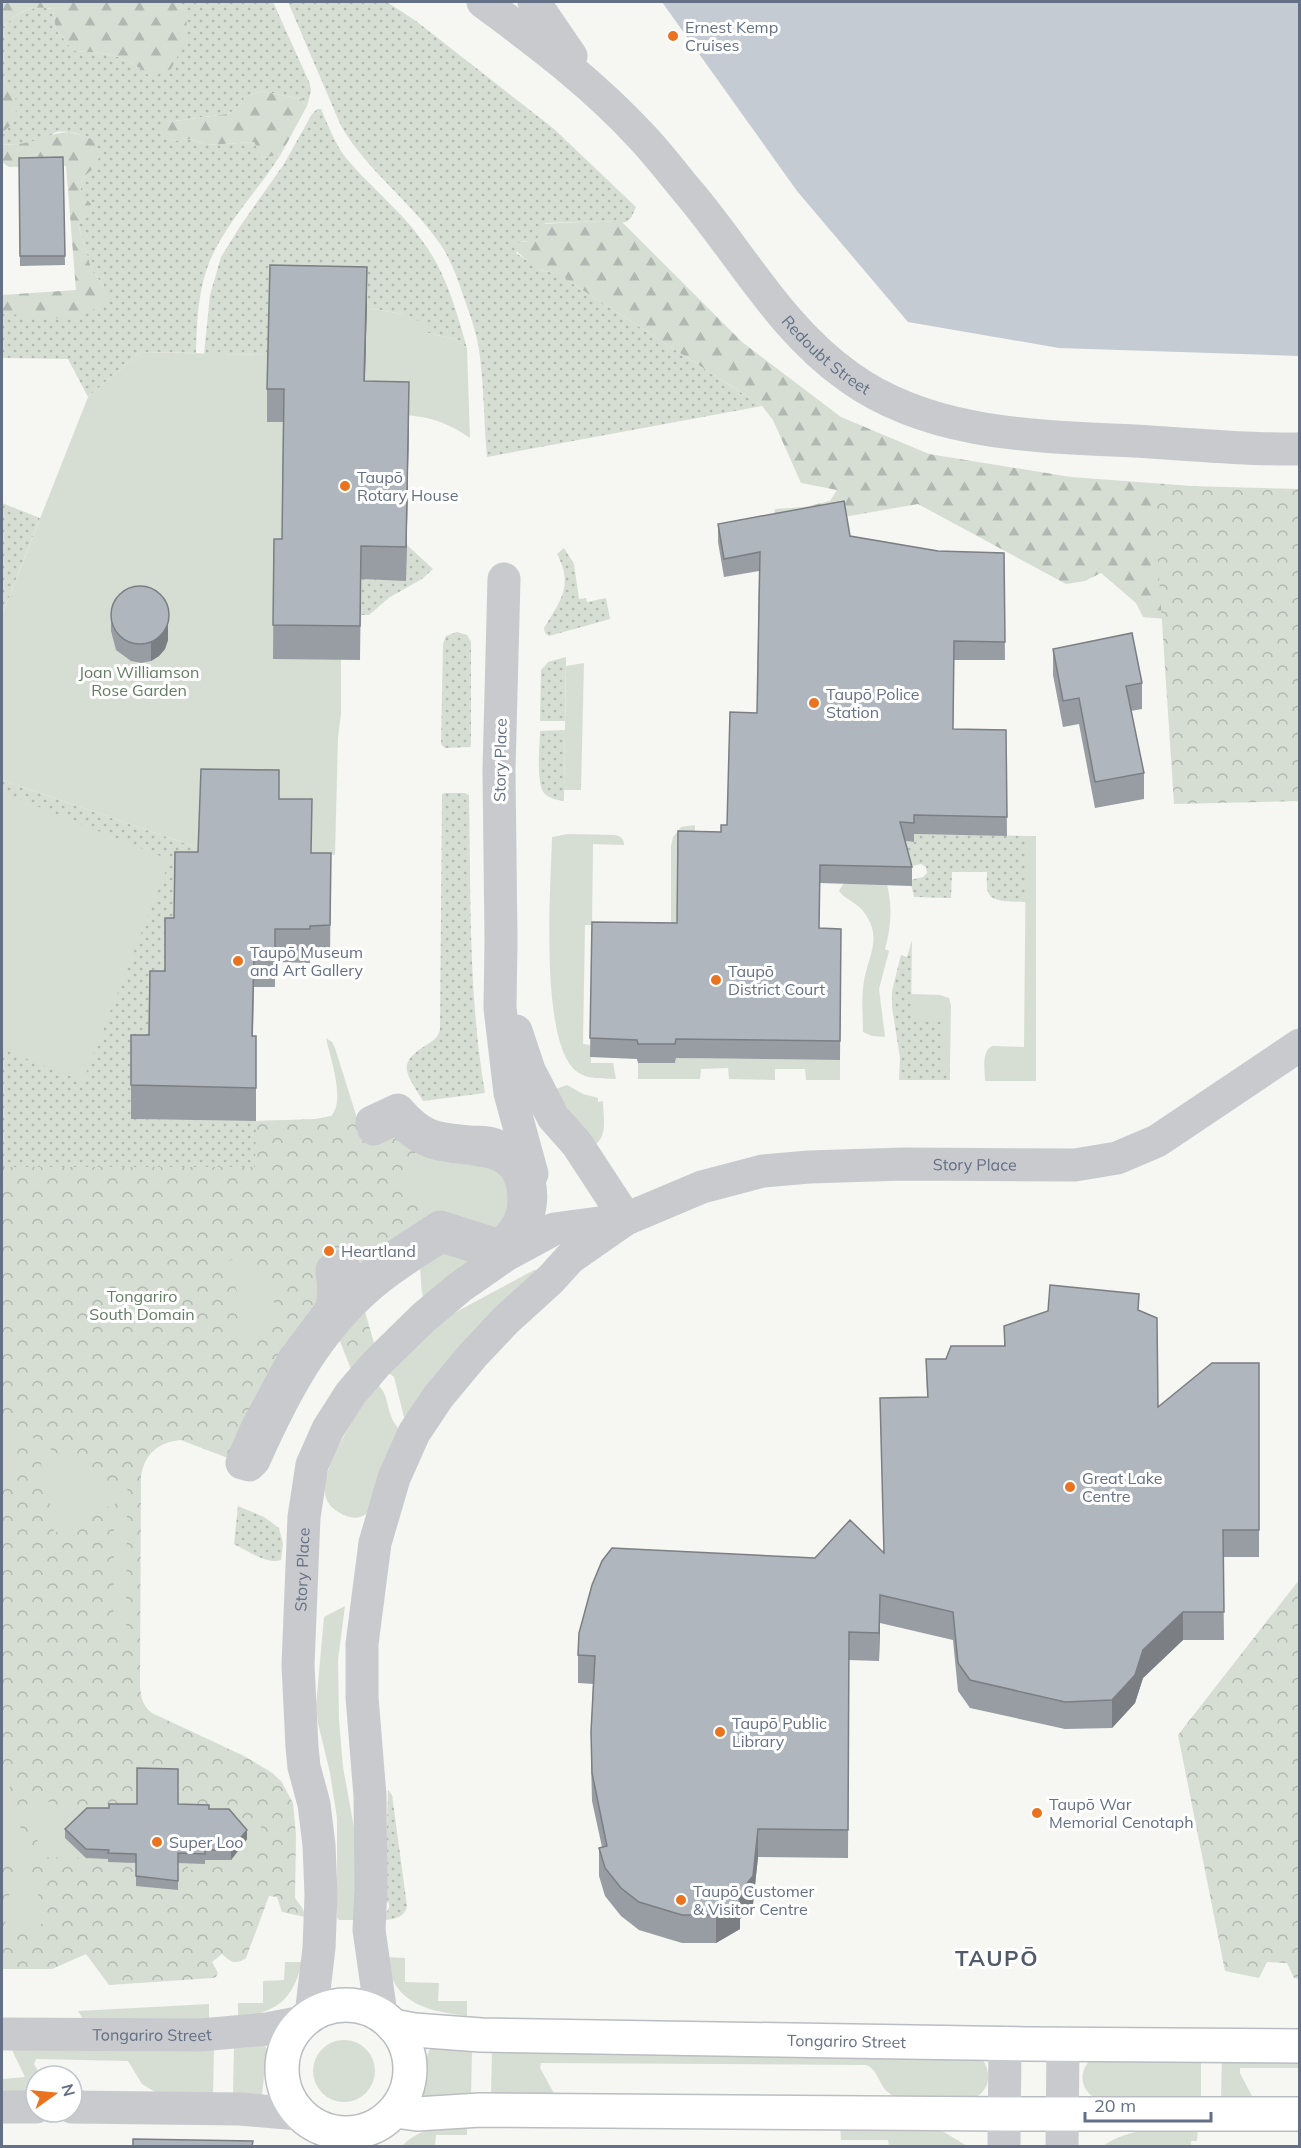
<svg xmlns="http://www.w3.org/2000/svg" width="1301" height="2148" viewBox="0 0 1301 2148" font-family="Mulish,sans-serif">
<defs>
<pattern id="grass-dots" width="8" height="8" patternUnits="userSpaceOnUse" patternTransform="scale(1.5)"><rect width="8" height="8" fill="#d6ded3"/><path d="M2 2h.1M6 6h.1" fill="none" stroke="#b1b8b1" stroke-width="1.8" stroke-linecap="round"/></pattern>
<pattern id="forest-firs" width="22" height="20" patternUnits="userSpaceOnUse" patternTransform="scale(1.5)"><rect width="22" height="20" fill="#d6ded3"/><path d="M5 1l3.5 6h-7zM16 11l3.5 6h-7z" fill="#b1b8b1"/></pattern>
<pattern id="park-crowns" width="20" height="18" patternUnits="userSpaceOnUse" patternTransform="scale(1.5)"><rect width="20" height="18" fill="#d6ded3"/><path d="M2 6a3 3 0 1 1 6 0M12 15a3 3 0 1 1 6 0" fill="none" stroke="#b1b8b1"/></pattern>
</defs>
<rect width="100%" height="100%" fill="#f6f6f2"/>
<path fill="url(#grass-dots)" d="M175,2H273L310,84L311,91L307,106L301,99L261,91L245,97L237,109L227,114L167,122L172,141L190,139L207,145L254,142L263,158L281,154C260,188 230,218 213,254C198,285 197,320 196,353L140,352L88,397L68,359L2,358V313L12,314L104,286L92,271L78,224L84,218L85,200L80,193L82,178L92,170L94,140C83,135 69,130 57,132C53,133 49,137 44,139C31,144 16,146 2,144V133L11,125L9,84L2,78V27C21,11 29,5 53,9L56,30L74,51C107,53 125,54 151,77L186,12Z
M288,2H387L416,21L554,129L636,207L631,218L626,222L618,223L607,221L545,223L537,240L531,242L523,241L516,253L543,271L563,274L570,282L762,406L487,457C484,424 484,390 480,357C478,336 470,315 463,295C457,277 450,257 438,241C409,200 367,170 341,126Z
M317,109H321C328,125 335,144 346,158C371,188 404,213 426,246C447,276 457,313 467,348L455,339L428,333L402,314L367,308V301L269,355L204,354L210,295L221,257L241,225L284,164L312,114Z
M2,503L40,518L2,615Z
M407,545L433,569L422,579L390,597L369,615H361V579L406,580Z
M564,548L574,564L579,599L586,598L587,602L606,598L610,619L549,636L545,633L544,628C560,601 574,586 557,554Z
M457,632L467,635L471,642V744L470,747L445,748L441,744L443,644L446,636Z
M566,657L565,721H540L541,670L548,662Z
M565,730L564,801C558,800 551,799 546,795C535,788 540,744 540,731Z
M2,780L199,848L198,886L174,951L165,1004L149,1068L131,1119L256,1121L357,1118L366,1171L237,1167H2Z
M446,793H465L469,795C471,895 468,994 485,1093L423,1101C406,1072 395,1064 428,1044C434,1040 438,1037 440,1030L442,798V794Z
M914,834L1026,836V902C1016,901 992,904 988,892C986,886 987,878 987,872H952L951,898L914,897L910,880L923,877L927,873L926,867L921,864L907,867L904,841L914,842Z
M912,940L911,1020L941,1021V1066L950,1067V1080H899L900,1058L892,1007V991L901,955L907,957Z
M238,1506L264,1517L279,1528L283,1544L281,1560C268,1565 246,1550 234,1544Z
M388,1790L392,1795L407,1906C405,1917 395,1919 386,1920L385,1915L389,1908V1903L385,1901Z"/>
<path fill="url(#forest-firs)" d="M2,2H175L186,12L187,38L171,69L151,77C125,54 107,53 74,51L56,30L53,9C28,5 21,11 2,27Z
M2,78L9,83L18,105L11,125L2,133Z
M261,91L301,99L307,106L281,154L263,158L254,142L207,145L190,139L172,141L165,137L163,127L167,122L227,114L237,109L245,97Z
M69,132L85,136L94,140L99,158L92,170L82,178L80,192L91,204L84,218L78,224L92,271L104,286L107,300C78,327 37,317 2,313V295L76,290L66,166L9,167L2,162V142V144C28,148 45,133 69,132Z
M602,221L622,222L742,342L841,417L929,454L1071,477L1299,494L1178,620L1143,617L1136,603L1101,573L1085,581L1066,584L918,504L787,527L772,525L775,509L805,507L830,501L837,490L801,483L773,420L762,406L570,282C560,271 556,274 544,271C536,268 517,254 514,247L515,243C523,241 530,242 537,240L540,233L539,224Z"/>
<path fill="url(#park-crowns)" d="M1153,485L1299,489V801L1174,804Z
M357,1118L448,1140L422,1295L419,1252L360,1294L374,1343L351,1369L333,1324L246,1465L181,1440C159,1442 145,1453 141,1476L140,1681C140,1693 141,1705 152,1713L244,1756L271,1772L281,1781L293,1803L296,1835L295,1898L303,1909L305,1917L282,1912L277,1897L269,1896L246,1958C236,1965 230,1962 222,1954L212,1962L218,1973L216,1977L213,1978L109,1985L86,1954L52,1969H2V1167H255L256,1121Z
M1299,1580V1979L1294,1978L1287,1963L1267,1962L1259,1978L1225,1971L1178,1735Z"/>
<path fill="#d6ded3" d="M367,308L402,314L426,324L428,333L455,339L467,348L470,438C433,412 407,415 364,414Z
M140,352L269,355L267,422H284L341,659V714L338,737L335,855L327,854V886L199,831V848L2,780V615L88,397Z
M584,663L581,790H564L566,666Z
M2,792L170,860L83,1081L2,1049Z
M695,825V850L671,942V846L673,837L681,827Z
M568,834L615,835C621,836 624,839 624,845L593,844L592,925H585L583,1044L591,1045V1063H613L616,1079C603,1078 587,1080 576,1071C539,1040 551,886 552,837Z
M1026,836H1036V1081H985C985,1070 981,1052 992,1046L1024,1047Z
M884,875C893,900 892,924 885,949L889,951L879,989L885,1037L872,1036L863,1032C863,1016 861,998 864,981C868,956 882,940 866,915C859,903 844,899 839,891L843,884Z
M911,994L940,995L949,998L951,1006L950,1067H941V1021H911Z
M326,1038L332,1042L335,1048L357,1118L310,1120L331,1116C346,1101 330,1057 326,1038Z
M676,1058L840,1060V1080H806L805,1069H775V1080L729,1079L728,1068L701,1069L700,1079H638V1063H675Z
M567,1085L583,1094L598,1098V1102L603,1101C603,1115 608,1135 596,1144L553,1090Z
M418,1144L514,1177L507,1231L443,1223L405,1183Z
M419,1251L500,1254L423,1298Z
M241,1256C252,1264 264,1273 270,1286C279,1303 274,1349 247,1337C233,1331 239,1304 237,1293C236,1283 229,1272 224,1263Z
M534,1270H540L410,1421L404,1417L394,1377L386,1371L441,1320Z
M377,1384C392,1396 384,1419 404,1433L366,1514C358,1520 349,1518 340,1513C332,1509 325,1501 325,1492C323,1463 360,1407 377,1384Z
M2,1418L104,1484L128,1479L127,1498L54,1533L52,1512L37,1446L11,1448L15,1478L3,1487L2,1486Z
M127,1513L126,1632H113L114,1519Z
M345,1606L338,1660L339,1720L343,1767L357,1844L359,1920H339L337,1918V1818L330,1773L318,1723L316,1706L324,1617Z
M7,1777L45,1920C33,1936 6,1940 4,1915C3,1900 15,1890 14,1875C13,1862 5,1857 2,1846C0,1838 1,1792 2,1780Z
M39,1801L51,1802L78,1817L85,1846V1858L42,1857L27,1803Z
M229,1819C249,1819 259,1816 265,1837L260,1853L251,1858L238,1860L214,1868L188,1870V1863L205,1864V1859L229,1847H241L246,1839Z
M386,1957L405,1958V1982L439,1983L438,2001H467V2016C442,2013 409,2008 395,1984C390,1976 389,1966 386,1957Z
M285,1962H302C293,2001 276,2012 238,2018V2003H263V1981L284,1980Z
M209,2004V2019H83L78,2011Z
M313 2071a31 31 0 1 1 62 0a31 31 0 1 1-62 0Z
M265,2045L267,2051L262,2094L260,2096L233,2093L234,2046Z
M431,2047L472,2050L471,2096L423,2099L426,2058Z
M11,2048H214L213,2095L155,2092L142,2084L128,2061L36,2059L34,2064L41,2076H36V2093H2V2079L25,2077Z
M492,2049L981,2058C993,2072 990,2092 972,2099C951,2099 905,2106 889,2093C879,2086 878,2069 866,2065L541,2063L540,2068L555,2095L491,2094Z
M1201,2054V2101L1094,2098C1079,2086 1079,2071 1092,2058Z
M1222,2055H1299V2068H1240V2073L1254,2100L1221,2101Z
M467,2124V2135H436L435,2146H402C420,2127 443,2127 467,2124Z
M840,2125L928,2127L944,2132L967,2146H889L888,2140H841Z
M1198,2128L1197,2141H1191V2146H1103C1131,2126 1165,2129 1198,2128Z"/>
<path fill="#c4cbd2" d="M662,2H1299V356L1059,348L908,322L797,191Z"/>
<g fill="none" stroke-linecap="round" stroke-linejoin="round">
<g stroke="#babdc2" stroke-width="36">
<g id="secondary">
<circle cx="346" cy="2069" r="64"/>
<path id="s5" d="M393,2026L414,2030L481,2035L1028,2044L1300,2046"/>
<path d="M395,2111L417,2114L480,2110L1004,2114H1300"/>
</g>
</g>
<g stroke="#c8cace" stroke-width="33">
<path id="s1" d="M483,2C539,43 594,85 642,137C659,155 674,175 690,194C742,256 782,330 849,377C935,439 1049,436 1151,442C1200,445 1250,450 1300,449"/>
<path d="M534,2L571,56"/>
<path d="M504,579L499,770L501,941L500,1008L510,1093L532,1174"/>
<path d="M516,1031L529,1070L553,1117L577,1144L626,1219"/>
<path d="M398,1110C422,1138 435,1139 470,1142C479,1142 489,1142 497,1146C545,1167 538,1228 500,1254L441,1236C418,1251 394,1265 373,1283C316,1330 283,1395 254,1460L249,1465L242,1463L257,1428L293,1361L332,1309L334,1291L332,1270L342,1266L357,1287L394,1257L440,1227L500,1246C515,1233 524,1220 524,1200C524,1141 473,1153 435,1143C419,1138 408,1130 398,1117L374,1129L372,1122Z"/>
<path id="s2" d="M381,2014L369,1930L371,1889L370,1796L362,1697V1644L375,1543L394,1478L414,1433L438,1397L473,1355L506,1320L551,1279L570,1258L626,1219L702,1187L763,1171L809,1167L904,1164L1075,1165L1117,1158L1157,1141L1300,1045"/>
<path id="s3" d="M311,2015L319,1948L321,1895L319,1845L314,1804L304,1767L302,1747L298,1665L304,1517L312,1465L328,1429L351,1393L376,1364L424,1317L460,1287L506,1255L554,1229L621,1220"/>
<path id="s4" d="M2,2034L201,2035L267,2029L302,2022"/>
<path d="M2,2107H36"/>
<path d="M72,2107L240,2109L299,2114"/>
<path d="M1004,2146L1005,2043"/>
<path d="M1062,2146L1063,2044"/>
</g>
<use href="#secondary" stroke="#fff" stroke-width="33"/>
</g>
<path fill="#979da3" d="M63,157L65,265L20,266L19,158Z
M367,301L365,381L409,415L406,581L361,579L360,660L273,659L274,539H282L283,422H267V389Z
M718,524L850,536L938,551L1004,553L1005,660H954L953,729L1006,730L1007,836L914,834V842L905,841L912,867V886L820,883L819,928L841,929L840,1060L676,1058L675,1063H638L637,1059L590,1057L592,922L677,923L721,832L727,825L757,713L759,571L724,577L718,542Z
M111,613L168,640L165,649L159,656L151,661L141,663L131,661L116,650L111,631Z
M1053,649L1142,683V709L1131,711L1144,773V799L1095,808L1079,724L1063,727L1053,675Z
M279,799H312L311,853H331L330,959L310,960V963L275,962V987H254L253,1036H256V1121L131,1119V1035H149L165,971L174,918Z
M1139,1311L1158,1407L1259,1363V1557H1223L1224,1640H1183L1143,1678L1135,1703L1112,1728L1065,1729L970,1708L958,1691L953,1640L880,1623L879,1661L849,1660L848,1858L758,1857L753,1904L740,1919V1929L716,1943H682L639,1930L621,1916L605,1896L599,1876V1848L602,1847L592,1801L591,1760V1732L593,1684L578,1683V1655L815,1558L884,1552L880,1398L927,1397L926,1359H946L1004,1346V1326Z
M178,1804L209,1809L247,1839L231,1860H205V1864L178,1863V1890L136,1886V1863L108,1862V1859L86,1858L65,1838V1829L109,1808Z"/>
<path fill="#7b7f84" d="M367,267V301L364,414V381Z
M409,382V415L406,581V547Z
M168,621V640L165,649L159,656L151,661V643Z
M880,1595V1623L879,1661V1633Z
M1183,1612V1640L1143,1678L1135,1703L1112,1728V1700L1143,1650Z
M758,1829V1857L753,1904L740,1919V1929L716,1943V1915L737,1895Z
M247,1830V1839L231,1860V1850Z"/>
<path fill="#b0b6bd" stroke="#7b7f84" stroke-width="1.5" d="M63,157L65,256H20L19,158Z
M270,265L367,267L364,381L409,382L406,547L361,546L360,626L273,625L274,539H282L284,389H267Z
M844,501L850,536L938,551L1004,553L1005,642L954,641L953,729L1006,730L1007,817L914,815V823L900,822L912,867L820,865L819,928L841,929L840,1041L676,1039L675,1044H638L637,1040L590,1038L592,922L677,923L678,831L721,832V825H727L730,712L757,713L760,552L724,559L718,524Z
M111 615a29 29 0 1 1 58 0a29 29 0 1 1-58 0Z
M1132,633L1142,683L1126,686L1144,773L1095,782L1079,698L1063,701L1053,649Z
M201,769L279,770V799H312L311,853H331L330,925L310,926V929H275V953H254L252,1036H256V1088L131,1085V1035H149L150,971H165V918H174L175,852H198Z
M1050,1285L1139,1294L1138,1310L1157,1318L1158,1407L1212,1363H1259V1530H1223L1224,1612H1183L1143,1650L1135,1675L1112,1700L1065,1702L970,1680L958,1663L953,1612L880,1595L879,1633L849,1632L848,1830L758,1829L753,1876L737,1895L740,1901L716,1915H682L639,1902L621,1888L605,1868L599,1848L607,1846L592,1773L591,1732L595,1656L578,1655L579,1633L592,1585L602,1561L612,1548L815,1558L850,1520L884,1553L880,1398L928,1397L926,1359H946L951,1346H1005L1004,1326L1048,1311Z
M137,1768L178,1769V1804L209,1805V1809H229L247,1830L231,1850H205V1854L178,1853V1881L136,1876V1854L108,1853L109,1850L86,1849L65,1829L87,1808H109V1804H137Z
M133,2139L253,2141L252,2146H77H133Z"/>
<g fill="#ea731f" stroke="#fff" stroke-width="2">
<circle cx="673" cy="36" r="6"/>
<circle cx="345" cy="486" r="6"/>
<circle cx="814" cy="703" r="6"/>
<circle cx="238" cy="961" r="6"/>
<circle cx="716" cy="980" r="6"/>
<circle cx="329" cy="1251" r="6"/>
<circle cx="1070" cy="1487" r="6"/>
<circle cx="720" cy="1732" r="6"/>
<circle cx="1037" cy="1813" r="6"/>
<circle cx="157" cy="1842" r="6"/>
<circle cx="681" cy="1900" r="6"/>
</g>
<g text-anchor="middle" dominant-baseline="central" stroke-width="6" stroke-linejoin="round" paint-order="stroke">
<g font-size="16" fill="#647085" stroke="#fff" text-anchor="start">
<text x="685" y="27">Ernest Kemp<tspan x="685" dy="18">Cruises</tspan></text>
<text x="357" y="477">Taupō<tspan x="357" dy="18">Rotary House</tspan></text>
<text x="826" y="694">Taupō Police<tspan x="826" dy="18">Station</tspan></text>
<text x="250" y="952">Taupō Museum<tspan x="250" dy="18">and Art Gallery</tspan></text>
<text x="728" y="971">Taupō<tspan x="728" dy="18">District Court</tspan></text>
<text x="341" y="1251">Heartland</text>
<text x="1082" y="1478">Great Lake<tspan x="1082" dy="18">Centre</tspan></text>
<text x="732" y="1723">Taupō Public<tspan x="732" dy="18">Library</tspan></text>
<text x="1049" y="1804">Taupō War<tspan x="1049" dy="18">Memorial Cenotaph</tspan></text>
<text x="169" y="1842">Super Loo</text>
<text x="693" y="1891">Taupō Customer<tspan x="693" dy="18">&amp; Visitor Centre</tspan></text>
</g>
<g font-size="16" fill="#647085" stroke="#fff">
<text stroke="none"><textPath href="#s1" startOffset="495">Redoubt Street</textPath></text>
<text transform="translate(500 760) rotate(-89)">Story Place</text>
<text stroke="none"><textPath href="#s2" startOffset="1251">Story Place</textPath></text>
<text stroke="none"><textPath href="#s3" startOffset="448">Story Place</textPath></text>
<text stroke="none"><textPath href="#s4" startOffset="150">Tongariro Street</textPath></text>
<text stroke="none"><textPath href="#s5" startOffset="454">Tongariro Street</textPath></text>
</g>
<g font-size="16" fill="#637c63" stroke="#fff">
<text x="139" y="672">Joan Williamson<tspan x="139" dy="18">Rose Garden</tspan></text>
<text x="142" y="1296">Tongariro<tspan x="142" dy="18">South Domain</tspan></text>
</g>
<g font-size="22" font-weight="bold" letter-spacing="1.5" fill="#525b6a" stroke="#fff">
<text x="997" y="1958">TAUPŌ</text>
</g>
</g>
<rect width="1301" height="2148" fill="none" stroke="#647085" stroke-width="6"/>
<g transform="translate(54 2094) rotate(75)"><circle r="28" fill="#ffffff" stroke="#c1c6ce" stroke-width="1.5"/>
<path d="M0-4.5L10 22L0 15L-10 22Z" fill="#ea731f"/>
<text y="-9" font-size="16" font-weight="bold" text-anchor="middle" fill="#647085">N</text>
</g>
<path d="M1085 2112v9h126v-9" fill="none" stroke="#647085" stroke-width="3"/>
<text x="1094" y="2112" font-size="18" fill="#647085" stroke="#ffffff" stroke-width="4.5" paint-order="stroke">20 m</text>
</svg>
